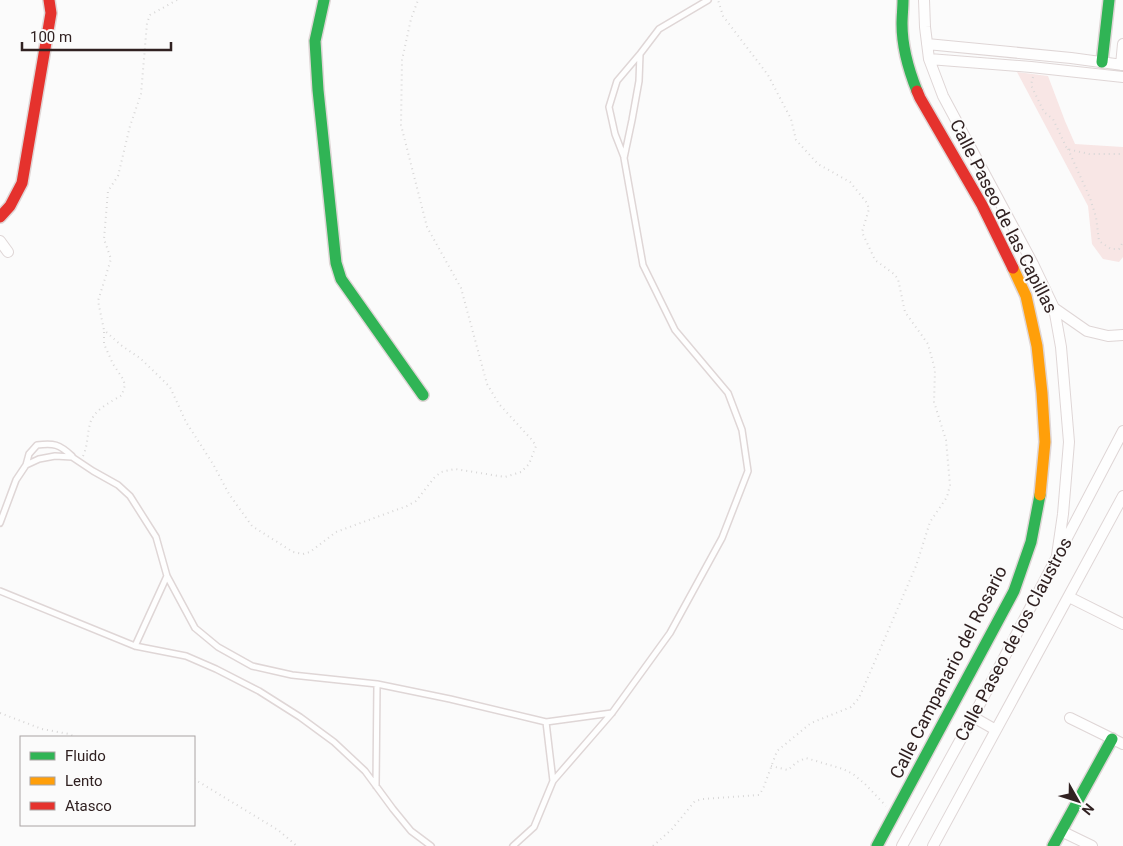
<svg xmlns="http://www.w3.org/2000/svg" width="1123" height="846" viewBox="0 0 1123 846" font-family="Roboto,sans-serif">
<rect width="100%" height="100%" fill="#fbfbfb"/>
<path fill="#f8e6e5" d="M1017,72L1048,76L1065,121L1075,144L1123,147V257L1119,262L1103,259L1092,244L1088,206Z"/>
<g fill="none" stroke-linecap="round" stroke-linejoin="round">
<g stroke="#dfd6d6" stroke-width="8">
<path id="lane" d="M624,157L615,134L609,107L617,81L639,55
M26,465L29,454L37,445C54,443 59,444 72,456
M0,523L16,480L26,465L39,459L55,456L72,457L93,471L118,485L130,496L156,537L167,576L195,628L218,647L252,666L292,675L377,684L450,699L546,722L612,713
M0,591L135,646L186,656L216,669L259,691L300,717L334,742L365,771L393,809L411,831L431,846
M135,646L167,576
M546,722L553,781
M376,786L377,684
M513,846L534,827L553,781L612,713L670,633L722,538L748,471L742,430L728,393L675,330L643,265L624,158L632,120L639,81L640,54L659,29L708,0"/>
</g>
<g stroke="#dfd6d6" stroke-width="12">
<path id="street" d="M924,0L925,27L929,59L943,96L1033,264L1054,308L1061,347L1069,442L1063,514L1057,555
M927,44L1071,58L1123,65
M929,59L1031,67L1123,77
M1121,65L1123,44
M0,241L8,252
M1054,308L1087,331L1108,336L1123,335
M1069,597L1123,624
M973,717L996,730
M1070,718L1123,744
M1061,831L1092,846
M902,846L973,717L1123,431
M933,846L1123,496"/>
</g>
<g stroke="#dfd6d6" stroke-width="14">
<path id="fast" d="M324,0L315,41L318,90L336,263L341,279L423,395
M903,0C903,8 902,16 902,24C902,47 909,71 917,91
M1102,62L1109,0
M877,846L1014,591L1031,542L1040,495
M1053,846L1112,739"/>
</g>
<g stroke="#dfd6d6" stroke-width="14">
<path id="slow" d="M1013,268L1026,296L1037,346L1042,393L1045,442L1040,495"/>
</g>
<g stroke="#dfd6d6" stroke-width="14">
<path id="jam" d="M917,91L920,98L982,205L1013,268
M0,217L10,206L22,183L51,13L49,0"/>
</g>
<path stroke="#d8d7d7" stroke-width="2" stroke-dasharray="1 4" stroke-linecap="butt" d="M177,0L150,15L147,23L141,94L130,126L118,176L108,191L104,239L111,259L98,301L104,330L122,346L140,358L170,387L186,422L213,464L229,494L252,526L293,552L303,554L310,552L336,532L407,506L416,501L434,478L441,472L455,469L505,477L521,472L529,464L536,446L532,440L499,404L487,384L461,288L427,227L401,125L402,60L411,19L418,0
M1033,77L1031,85L1044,112L1053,119L1067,149L1089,154H1123
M1068,149L1090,198L1096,217L1099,241L1111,249H1119L1123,242
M83,456C88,445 87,435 90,424C93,410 111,402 122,395L125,385L123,379L113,364L104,344V330
M0,713L42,729L69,734L75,737
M771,766L788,770L797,762L806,758L843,769L853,774L865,784L886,806
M194,779L278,830L297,846
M653,846L672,829L695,801L703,799L759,795L763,789L777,751L811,723L851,707L859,698L916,566L930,522L947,497L950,485L946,440L934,402L935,370L928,344L905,312L898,279L894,274L875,260L862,232L869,209L867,203L850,182L818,164L796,140L791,119L768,75L723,16L718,0"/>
<use href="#lane" stroke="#fefefe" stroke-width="5"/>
<use href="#street" stroke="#fefefe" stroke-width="10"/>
<use href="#fast" stroke="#30b455" stroke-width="11"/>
<use href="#slow" stroke="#ff9f0a" stroke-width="11"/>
<use href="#jam" stroke="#e5322d" stroke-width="11"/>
</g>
<g text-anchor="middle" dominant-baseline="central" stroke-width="4" stroke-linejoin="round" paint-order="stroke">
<g font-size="18" fill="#302121" stroke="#fbfbfb">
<text transform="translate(1004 216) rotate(63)">Calle Paseo de las Capillas</text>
<text transform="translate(1013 639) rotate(-62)">Calle Paseo de los Claustros</text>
<text transform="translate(948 672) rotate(-63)">Calle Campanario del Rosario</text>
</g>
</g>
<rect x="20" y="736" width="175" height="90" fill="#fbfbfb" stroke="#aaa4a4"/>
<rect x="30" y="752" width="25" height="8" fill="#30b455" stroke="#aaa4a4"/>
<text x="65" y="761" font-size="15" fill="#302121">Fluido</text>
<rect x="30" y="777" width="25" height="8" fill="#ff9f0a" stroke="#aaa4a4"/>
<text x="65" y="786" font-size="15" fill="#302121">Lento</text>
<rect x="30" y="802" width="25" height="8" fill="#e5322d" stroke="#aaa4a4"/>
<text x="65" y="811" font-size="15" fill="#302121">Atasco</text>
<g transform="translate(1078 801) rotate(129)" stroke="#fbfbfb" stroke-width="4" paint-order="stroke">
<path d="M0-4L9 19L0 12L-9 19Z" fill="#302121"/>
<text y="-8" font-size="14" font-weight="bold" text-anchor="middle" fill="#302121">N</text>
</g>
<path d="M22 42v8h149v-8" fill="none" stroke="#302121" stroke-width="2.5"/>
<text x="30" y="42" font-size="15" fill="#302121" stroke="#fbfbfb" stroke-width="4" paint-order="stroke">100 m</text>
</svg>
